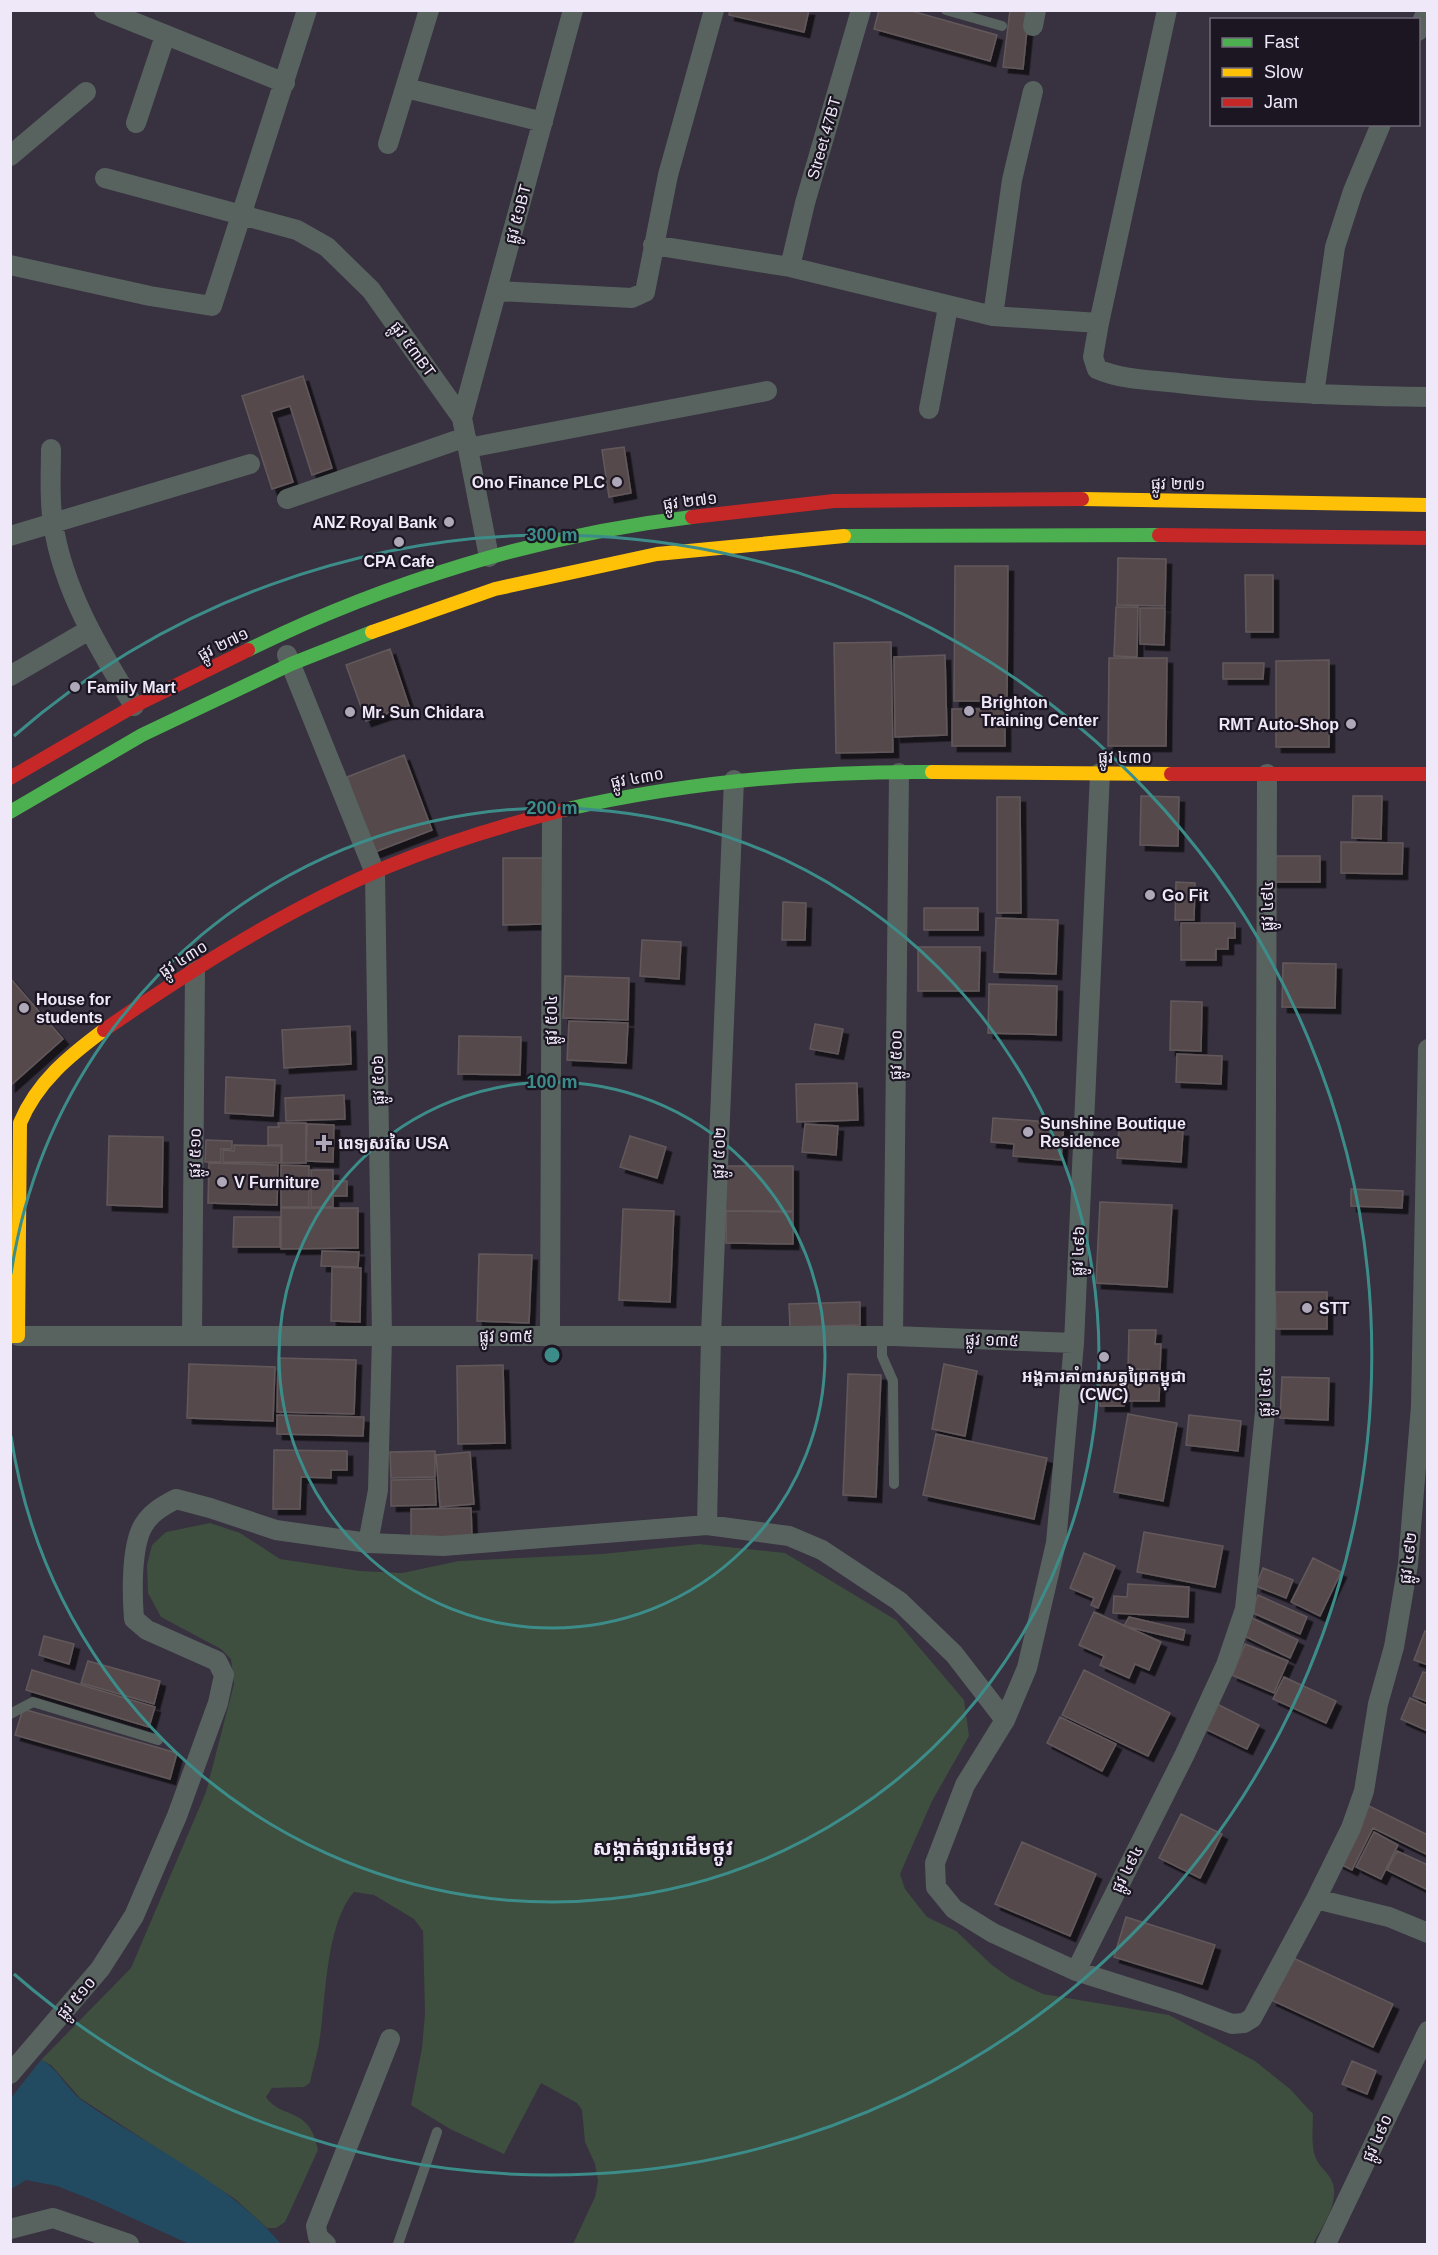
<svg xmlns="http://www.w3.org/2000/svg" width="1438" height="2255" viewBox="0 0 1438 2255" font-family="Arial,'Noto Sans Khmer',sans-serif">
<defs>
<filter id="shadow"><feDropShadow dx="5.5" dy="5.5" stdDeviation="0" flood-color="#0009"/></filter>
</defs>
<rect width="100%" height="100%" fill="#38313f"/>
<path fill="#3e4e3f" d="M210,1523L240,1533L280,1559L360,1571L402,1573L459,1561L602,1554L699,1544L785,1553L896,1620L964,1700L969,1736L932,1801L900,1874L905,1889L927,1917L956,1931L992,1965L1010,1978L1043,1994L1169,2015L1255,2061L1290,2089L1313,2114C1313,2127 1311,2144 1315,2156C1321,2173 1339,2175 1333,2202C1330,2216 1319,2232 1313,2244H573L595,2197L598,2181L595,2164L585,2142L582,2110L577,2103L541,2083L504,2154L450,2129L411,2105L422,2048L425,2014L423,1931L414,1919L374,1895L354,1892C326,1924 326,1996 320,2037C318,2053 313,2067 310,2083L304,2087L272,2088L266,2097C281,2120 310,2105 318,2150L285,2222L276,2228H267L235,2199L80,2098L51,2065L41,2060L131,1968L206,1792L234,1684L231,1659L221,1649L161,1617L148,1593L147,1565L152,1545L166,1532Z"/>
<path fill="#224b62" d="M41,2060C59,2069 66,2089 83,2101C150,2148 227,2181 281,2244H189L95,2201L57,2186L26,2180L11,2189V2098Z"/>
<path fill="#554a4c" stroke="#62595b" stroke-width="1.5" filter="url(#shadow)" d="M730,10H809L804,32L729,15Z
M879,10H908L997,35L990,61L874,29Z
M1010,10H1029L1023,69L1003,67Z
M303,376L332,468L312,475L290,406L271,412L293,482L272,489L242,396Z
M624,447L631,493L609,497L602,450Z
M1118,558L1166,559L1165,606L1117,605Z
M955,566H1008L1007,701H954Z
M1245,575H1273V632H1246Z
M1116,607H1138L1137,657L1114,656Z
M1140,608H1165L1164,645L1140,644Z
M891,642L893,752L836,753L834,643Z
M390,649L409,706L366,721L346,665Z
M945,655L947,735L895,737L894,657Z
M1109,658H1167L1166,746H1108Z
M1329,660V747H1276V661Z
M1223,663H1264L1263,679H1223Z
M952,709H1005V746H952Z
M404,755L432,830L375,852L347,777Z
M1141,796L1179,797L1178,846L1140,845Z
M1353,796H1382L1381,839L1352,838Z
M997,797H1020L1021,913H997Z
M1341,842L1403,843L1402,874L1341,873Z
M1272,856H1320V882H1272Z
M503,858H543V924L503,925Z
M1176,882L1195,883L1194,920H1175Z
M783,902L806,903L805,940H782Z
M924,908H978V930H924Z
M996,918L1058,920L1056,974L994,972Z
M1181,923H1235V938H1228V949H1216V960H1181Z
M642,940L681,942L679,979L640,976Z
M918,947H980L979,991H918Z
M1283,963L1336,964L1335,1008L1282,1007Z
M565,976L629,978L628,1020L563,1018Z
M10,978L63,1039L10,1086Z
M989,984L1057,986L1056,1035L988,1033Z
M1171,1001L1202,1002L1201,1051L1170,1050Z
M569,1021L628,1023L626,1063L567,1060Z
M815,1024L843,1029L838,1054L810,1049Z
M350,1026L351,1064L284,1068L282,1030Z
M459,1036L521,1037L520,1075L458,1074Z
M1177,1054L1222,1056L1221,1084L1176,1082Z
M226,1077L275,1080L273,1116L225,1113Z
M857,1083L858,1120L797,1122L796,1084Z
M344,1095L345,1119L286,1121L285,1098Z
M993,1118L1064,1123L1061,1160L1013,1156L1014,1144L991,1142Z
M278,1123H306V1163H282V1145H268V1127H279Z
M307,1124L334,1125L333,1162L306,1161Z
M805,1124L838,1126L836,1155L802,1152Z
M1119,1127L1183,1131L1181,1162L1117,1158Z
M109,1136L163,1137L162,1207L107,1205Z
M630,1136L666,1147L657,1178L620,1167Z
M206,1140L232,1141V1149H221V1162H205Z
M234,1145L281,1146V1163L223,1162V1150L234,1151Z
M209,1163L278,1165L277,1205L208,1203Z
M281,1165L309,1166V1207H281Z
M722,1166H793V1211H722Z
M311,1170H333V1207H311Z
M333,1181H347V1196H333Z
M1351,1189L1403,1191L1402,1208L1351,1206Z
M1100,1202L1172,1205L1167,1287L1096,1283Z
M281,1208H358V1248L281,1249Z
M623,1209L674,1211L670,1302L619,1300Z
M726,1211L793,1212V1244L726,1243Z
M234,1217H280V1247H233Z
M322,1251L359,1252L358,1267L321,1266Z
M479,1254L532,1255L529,1323L477,1321Z
M332,1267L361,1268L360,1322L331,1321Z
M1275,1292H1327V1329H1276Z
M860,1302V1325L790,1327L789,1304Z
M1129,1330H1156L1155,1344H1161L1160,1370L1128,1369Z
M278,1358L356,1360L354,1414L277,1412Z
M189,1364L275,1367L273,1421L187,1418Z
M944,1364L977,1371L965,1436L932,1429Z
M503,1365L505,1443L458,1444L457,1366Z
M1128,1373L1160,1374L1159,1401H1128Z
M848,1374L881,1375L876,1497L843,1495Z
M1100,1377H1124V1406H1100Z
M1282,1377L1329,1378L1328,1420L1280,1418Z
M1128,1414L1177,1423L1163,1501L1114,1492Z
M277,1415L364,1417L363,1436L277,1434Z
M1189,1415L1241,1421L1238,1451L1186,1445Z
M936,1434L1047,1458L1034,1519L923,1495Z
M274,1450L347,1451V1470H331V1478L301,1477L300,1509H273Z
M435,1451V1477L391,1478L390,1452Z
M470,1452L474,1504L440,1507L436,1455Z
M435,1479L436,1505L391,1506V1480Z
M471,1508L472,1537L411,1538V1509Z
M1144,1532L1223,1546L1215,1587L1137,1572Z
M1084,1553L1115,1566L1098,1608L1091,1605L1094,1598L1070,1588Z
M1313,1558L1341,1572L1320,1616L1291,1602Z
M1263,1568L1293,1580L1286,1598L1256,1586Z
M1128,1584L1189,1587L1188,1617L1113,1613L1114,1596L1127,1597Z
M1258,1595L1307,1617L1300,1634L1251,1612Z
M1094,1612L1161,1642L1149,1670L1135,1664L1129,1678L1100,1665L1104,1656L1079,1645Z
M1129,1617L1185,1630L1183,1640L1124,1626Z
M1250,1617L1298,1640L1290,1658L1242,1635Z
M1425,1631L1428,1632V1665L1414,1660Z
M44,1636L74,1644L69,1664L39,1655Z
M1245,1644L1288,1661L1274,1693L1232,1675Z
M88,1661L160,1681L154,1704L81,1683Z
M32,1670L155,1707L149,1727L26,1690Z
M1084,1670L1170,1713L1148,1756L1062,1715Z
M1423,1672L1428,1673V1702L1413,1696Z
M1284,1677L1336,1701L1326,1723L1273,1699Z
M1410,1698L1428,1706V1731L1401,1719Z
M1215,1703L1259,1725L1247,1749L1203,1728Z
M23,1709L177,1753L170,1779L15,1735Z
M1060,1717L1116,1744L1102,1771L1047,1743Z
M1367,1805L1428,1835V1855L1373,1828L1352,1870L1338,1863Z
M1181,1814L1222,1834L1200,1878L1159,1858Z
M1374,1832L1398,1845L1381,1879L1356,1867Z
M1022,1842L1096,1874L1070,1936L995,1904Z
M1397,1851L1428,1865V1890L1387,1870Z
M1126,1917L1215,1945L1202,1984L1114,1957Z
M1291,1957L1393,2004L1373,2047L1271,2000Z
M1352,2061L1376,2071L1367,2094L1342,2084Z"/>
<g fill="none" stroke-linecap="round" stroke-linejoin="round">
<path stroke="#586360" stroke-width="10" d="M946,10L1002,26
M882,1336V1356L893,1381L894,1484
M10,1714L33,1702L158,1740
M398,2244L437,2132"/>
<path stroke="#586360" stroke-width="20" d="M104,10L285,83
M1167,10L1099,323L1093,357L1097,369C1122,380 1151,380 1178,383C1261,393 1344,396 1428,397
M1033,26L1036,10
M1418,31L1427,10
M406,88L543,122
M136,123L165,36
M388,144L429,10
M10,156L86,92
M105,178L297,230L327,247L371,290L462,418L489,557
M653,245L790,267L993,316L1099,323
M10,265L150,296L212,306L307,10
M790,267L805,203L861,10
M497,291L632,298L645,292L668,175L714,10
M993,316L1012,180L1033,91
M1314,394L1335,247L1353,191L1381,124
M929,409L948,307
M462,418L573,10
M468,448L767,391
M51,449C51,473 49,499 53,523C63,590 99,649 134,706
M287,499L466,437
M10,536L250,464
M287,655L375,873L382,1337L378,1490L368,1543
M10,676L89,630
M1100,773L1074,1343L1056,1543L1027,1668L1005,1720L965,1785L935,1863L936,1887L954,1909L993,1933L1076,1971L1177,2003L1232,2024L1244,2023L1252,2018L1316,1899L1351,1828L1364,1791L1378,1704L1394,1647L1408,1564L1421,1406L1428,1049
M18,1336H893L1074,1343
M192,1336L195,970
M550,1336L552,813
M893,1336L899,773
M707,1525L711,1335L734,780
M1316,1899L1389,1917L1428,1933
M1076,1971L1185,1754L1226,1665L1245,1609L1265,1412L1267,774
M10,2074L100,1969L134,1916L177,1816L218,1703L224,1675L217,1661L147,1630L134,1619C132,1594 131,1547 143,1526C151,1512 163,1506 176,1499L210,1508L276,1530L368,1543L443,1546L707,1525L789,1536L822,1550L899,1601L954,1654L1005,1720
M10,2229L53,2218L129,2244
M326,2244L318,2237L316,2226L390,2039
M1326,2244L1428,2031"/>
<path stroke="#4caf50" stroke-width="14" d="M844,536L1159,535
M248,650C386,582 539,535 692,517
M563,810C685,782 806,771 932,772
M10,812L142,735L291,664L372,632"/>
<path stroke="#ffc107" stroke-width="14" d="M1082,499L1428,505
M372,632L495,589L657,554L844,536
M932,772L1171,774
M10,1336H18L20,1123C37,1082 69,1056 104,1030"/>
<path stroke="#c62828" stroke-width="14" d="M692,517L834,501L1082,499
M1159,535L1428,538
M1171,774H1428
M10,778L134,706L248,650
M104,1030C194,968 288,908 389,866C445,843 504,825 563,810"/>
</g>
<g fill="none" stroke="#3c8d8a" stroke-width="3">
<circle cx="552" cy="1355" r="273"/>
<path d="M11 1274A547 547 0 1 1 11 1436"/>
<path d="M14 736A820 820 0 1 1 14 1974"/>
</g>
<g fill="#afa8b8" stroke="#1c1622" stroke-width="2">
<circle cx="617" cy="482" r="6"/>
<circle cx="449" cy="522" r="6"/>
<circle cx="399" cy="542" r="6"/>
<circle cx="75" cy="687" r="6"/>
<circle cx="969" cy="711" r="6"/>
<circle cx="350" cy="712" r="6"/>
<circle cx="1351" cy="724" r="6"/>
<circle cx="1150" cy="895" r="6"/>
<circle cx="24" cy="1008" r="6"/>
<circle cx="1028" cy="1132" r="6"/>
<path d="M321 1134h6v6h6v6h-6v6h-6v-6h-6v-6h6z"/>
<circle cx="222" cy="1182" r="6"/>
<circle cx="1307" cy="1308" r="6"/>
<circle cx="1104" cy="1357" r="6"/>
</g>
<g text-anchor="middle" dominant-baseline="central" stroke-width="4.5" stroke-linejoin="round" paint-order="stroke">
<g font-size="16" fill="#efe8f9" stroke="#1c1622">
<text transform="translate(824 138) rotate(-74)">Street 47BT</text>
<text transform="translate(518 214) rotate(-75)">ផ្លូវ ៥១BT</text>
<text transform="translate(413 349) rotate(54)">ផ្លូវ ៥៣BT</text>
<text transform="translate(1178 484) rotate(1)">ផ្លូវ ២៧១</text>
<text transform="translate(690 501) rotate(-7)">ផ្លូវ ២៧១</text>
<text transform="translate(223 644) rotate(-26)">ផ្លូវ ២៧១</text>
<text x="1125" y="757">ផ្លូវ ៤៣០</text>
<text transform="translate(637 778) rotate(-10)">ផ្លូវ ៤៣០</text>
<text transform="translate(1267 906) rotate(-90)">ផ្លូវ ៤៩៤</text>
<text transform="translate(183 959) rotate(-32)">ផ្លូវ ៤៣០</text>
<text transform="translate(551 1020) rotate(-90)">ផ្លូវ ៥០៤</text>
<text transform="translate(896 1055) rotate(-89)">ផ្លូវ ៥០០</text>
<text transform="translate(378 1080) rotate(-91)">ផ្លូវ ៥០៦</text>
<text transform="translate(195 1153) rotate(-89)">ផ្លូវ ៥១០</text>
<text transform="translate(719 1153) rotate(-88)">ផ្លូវ ៥០២</text>
<text transform="translate(1078 1251) rotate(-87)">ផ្លូវ ៤៩៦</text>
<text x="506" y="1336">ផ្លូវ ១៣៥</text>
<text transform="translate(992 1340) rotate(2)">ផ្លូវ ១៣៥</text>
<text transform="translate(1265 1392) rotate(-89)">ផ្លូវ ៤៩៤</text>
<text transform="translate(1408 1558) rotate(-83)">ផ្លូវ ៤៩២</text>
<text transform="translate(1127 1869) rotate(-63)">ផ្លូវ ៤៩៤</text>
<text transform="translate(76 1998) rotate(-49)">ផ្លូវ ៥១០</text>
<text transform="translate(1377 2138) rotate(-65)">ផ្លូវ ៤៩០</text>
</g>
<g font-size="16" font-weight="bold" fill="#efe8f9" stroke="#1c1622" text-anchor="start">
<text x="605" y="482" text-anchor="end">Ono Finance PLC</text>
<text x="437" y="522" text-anchor="end">ANZ Royal Bank</text>
<text x="399" y="561" text-anchor="middle">CPA Cafe</text>
<text x="87" y="687">Family Mart</text>
<text x="981" y="702">Brighton<tspan x="981" dy="18">Training Center</tspan></text>
<text x="362" y="712">Mr. Sun Chidara</text>
<text x="1339" y="724" text-anchor="end">RMT Auto-Shop</text>
<text x="1162" y="895">Go Fit</text>
<text x="36" y="999">House for<tspan x="36" dy="18">students</tspan></text>
<text x="1040" y="1123">Sunshine Boutique<tspan x="1040" dy="18">Residence</tspan></text>
<text x="338" y="1143">ពេទ្យសរសៃ USA</text>
<text x="234" y="1182">V Furniture</text>
<text x="1319" y="1308">STT</text>
<text x="1104" y="1376" text-anchor="middle">អង្គការគាំពារសត្វព្រៃកម្ពុជា<tspan x="1104" dy="18">(CWC)</tspan></text>
</g>
<g font-size="20" font-weight="bold" fill="#efe8f9" stroke="#1c1622">
<text x="663" y="1848">សង្កាត់ផ្សារដើមថ្កូវ</text>
</g>
</g>
<circle cx="552" cy="1355" r="9" fill="#3c8d8a" stroke="#1c1622" stroke-width="3"/>
<g font-size="18" text-anchor="middle" font-weight="bold" fill="#3c8d8a" stroke="#1c1622" stroke-width="4.5" stroke-linejoin="round" paint-order="stroke">
<text x="552" y="541">300 m</text>
<text x="552" y="814">200 m</text>
<text x="552" y="1088">100 m</text>
</g>
<rect width="1438" height="2255" fill="none" stroke="#efe8f9" stroke-width="24"/>
<rect x="1210" y="18" width="210" height="108" fill="#1c1622" stroke="#706a78" stroke-width="1.5"/>
<rect x="1222" y="38" width="30" height="9" fill="#4caf50" stroke="#706a78" stroke-width="1.5"/>
<text x="1264" y="48" font-size="18" fill="#efe8f9">Fast</text>
<rect x="1222" y="68" width="30" height="9" fill="#ffc107" stroke="#706a78" stroke-width="1.5"/>
<text x="1264" y="78" font-size="18" fill="#efe8f9">Slow</text>
<rect x="1222" y="98" width="30" height="9" fill="#c62828" stroke="#706a78" stroke-width="1.5"/>
<text x="1264" y="108" font-size="18" fill="#efe8f9">Jam</text>
</svg>
